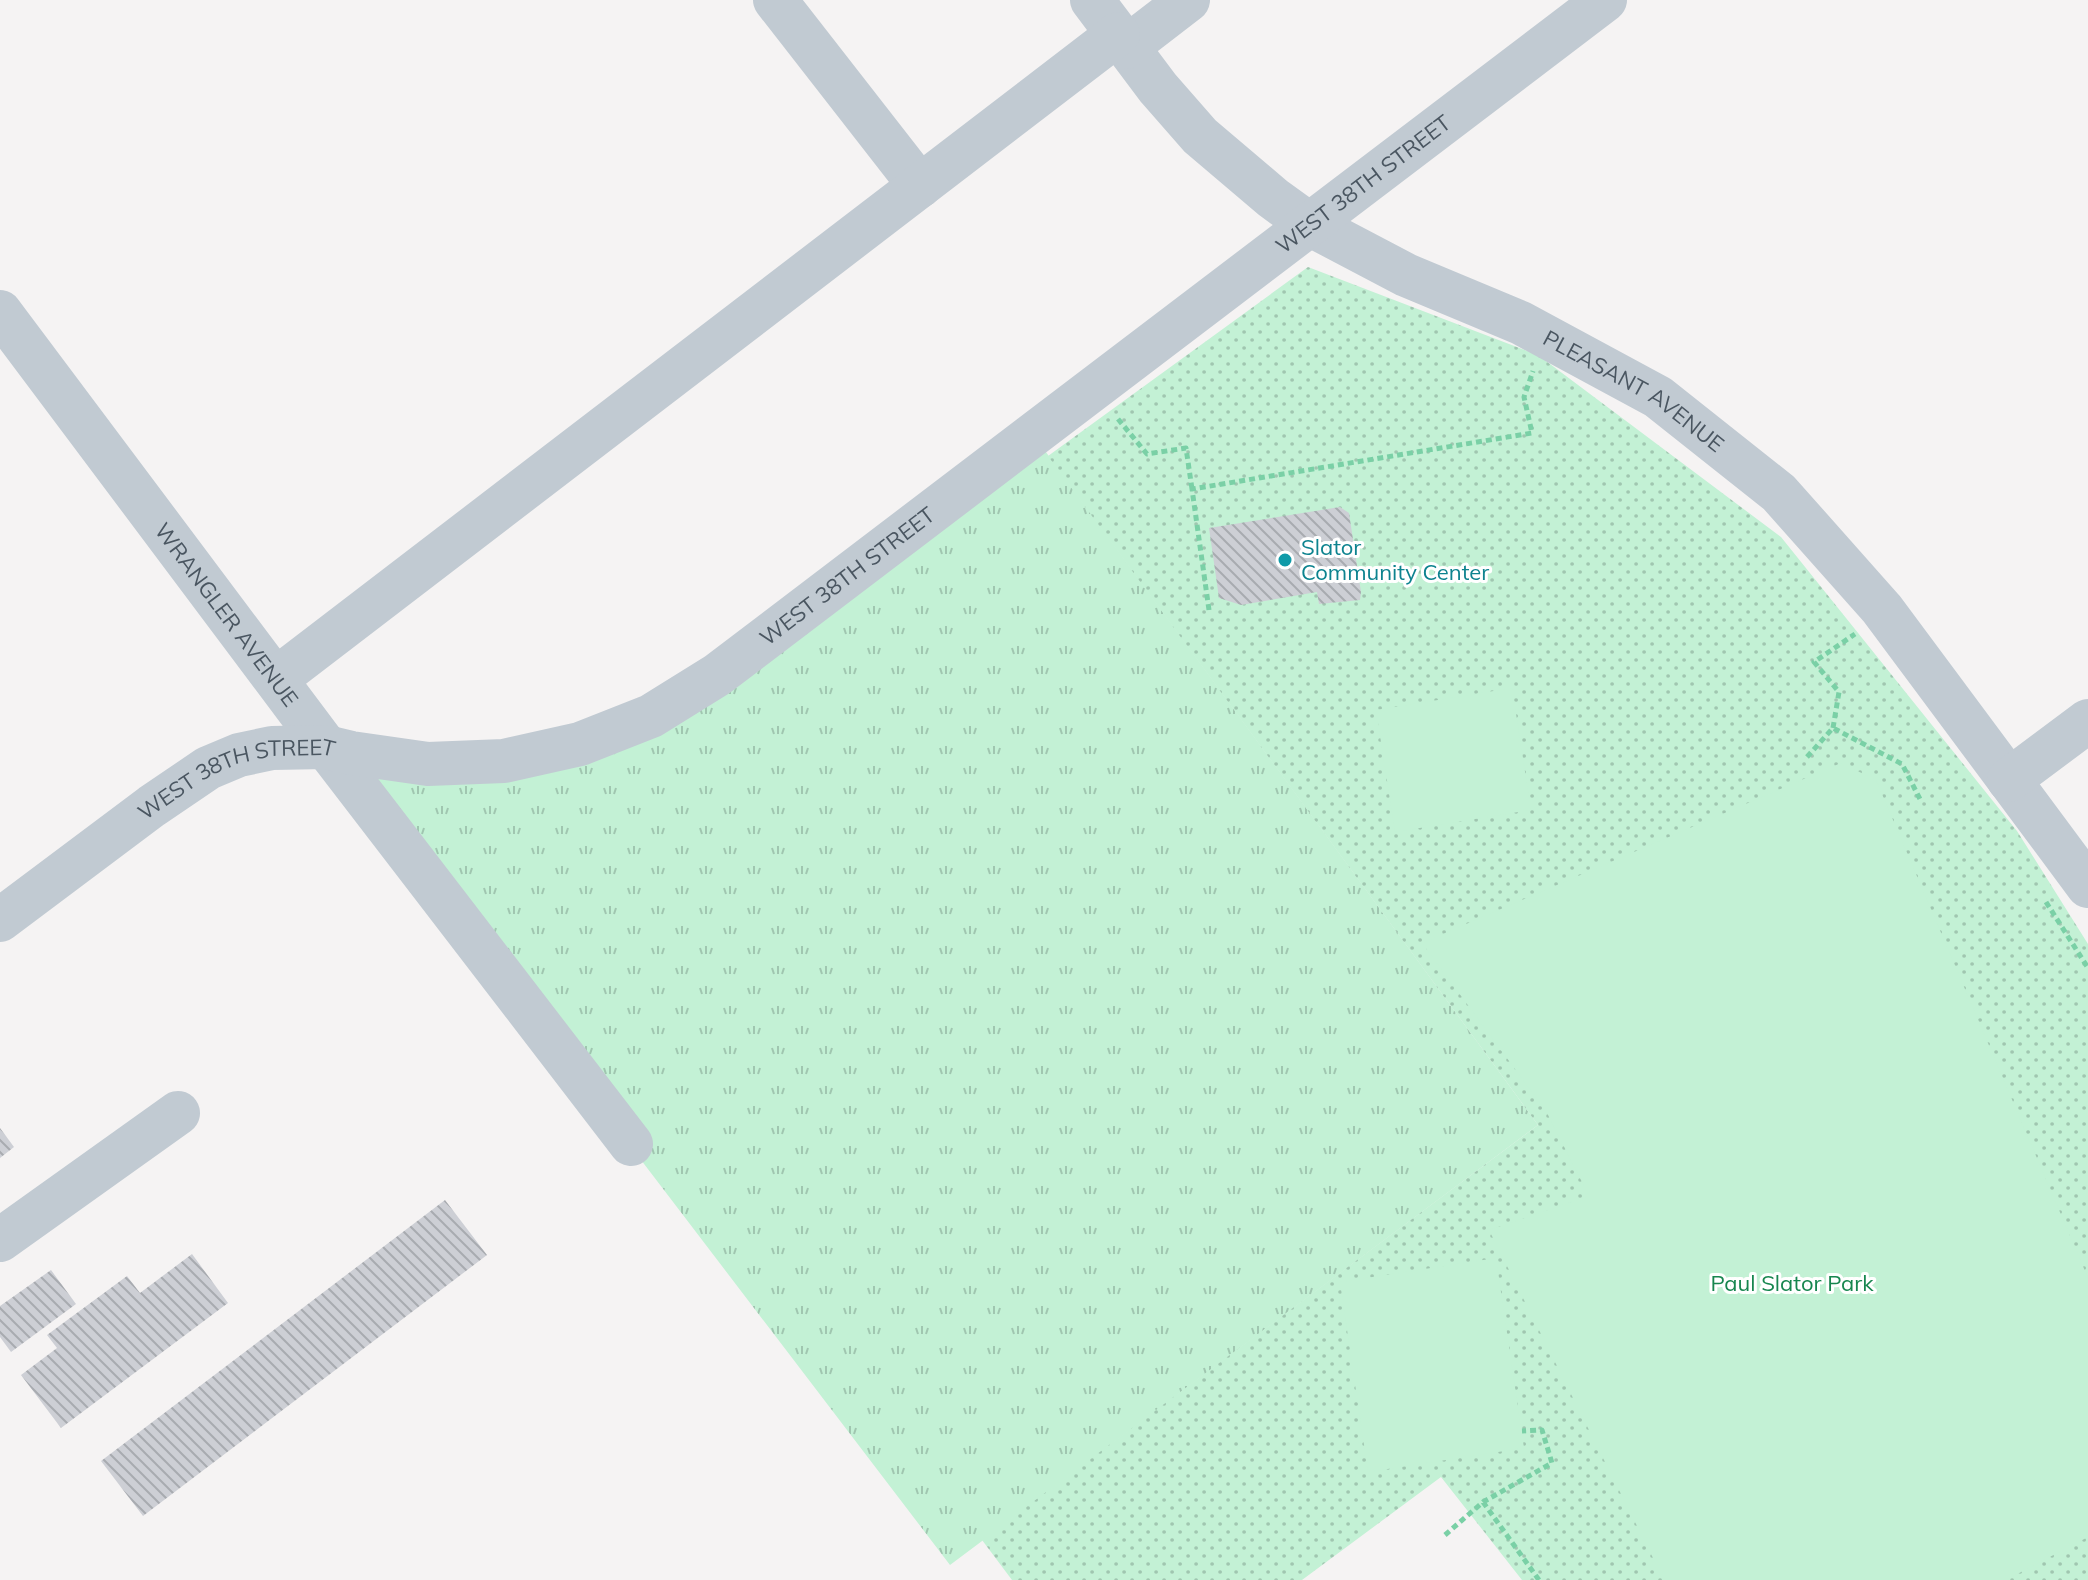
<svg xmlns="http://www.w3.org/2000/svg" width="2088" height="1580" viewBox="0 0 2088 1580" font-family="Mulish,sans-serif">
<defs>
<pattern id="grass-tufts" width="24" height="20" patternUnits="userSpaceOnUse" patternTransform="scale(2)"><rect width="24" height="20" fill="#c3f1d5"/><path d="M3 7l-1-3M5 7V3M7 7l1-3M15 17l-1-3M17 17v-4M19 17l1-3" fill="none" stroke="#a0c6b0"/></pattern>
<pattern id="park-dots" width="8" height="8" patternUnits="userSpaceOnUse" patternTransform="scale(2)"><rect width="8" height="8" fill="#c3f1d5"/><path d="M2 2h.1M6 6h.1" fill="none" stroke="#a0c6b0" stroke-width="1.8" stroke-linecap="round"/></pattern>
<pattern id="building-back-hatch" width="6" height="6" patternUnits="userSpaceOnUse" patternTransform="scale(2)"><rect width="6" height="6" fill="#cdcfd5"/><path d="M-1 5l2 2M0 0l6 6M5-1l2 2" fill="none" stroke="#a8abb0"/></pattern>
</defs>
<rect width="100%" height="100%" fill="#f5f3f3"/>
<path fill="url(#grass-tufts)" d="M1032,433L1538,1125L950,1565L326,747L591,741Z"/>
<path fill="url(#park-dots)" d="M1308,267L1538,355L1781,537L2017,831L2088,944V1580H1522L1441,1477L1302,1580H1012L982,1540L1538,1125L1048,456Z"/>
<path fill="#c3f1d5" d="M1512,688L1531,810L1395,832L1376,710Z
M1841,763L1876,780L2088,1278V1537L2006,1580H1664L1489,1230L1589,1196L1546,1111L1422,943Z
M1496,1258L1524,1448L1368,1472L1340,1282Z"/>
<path fill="url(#building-back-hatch)" d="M1340,507L1349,513L1361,592L1360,600L1319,604L1317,592L1241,605L1219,598L1209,528Z
M0,1128L14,1147L0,1158Z
M445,1200L487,1255L143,1516L101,1461Z
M192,1254L228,1303L61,1428L21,1375L57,1348L47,1335L127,1276L140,1293Z
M51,1270L76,1304L11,1352L0,1337V1306Z"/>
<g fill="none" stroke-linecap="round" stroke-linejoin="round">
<path stroke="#7ad0a6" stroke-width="5" stroke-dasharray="6 4" stroke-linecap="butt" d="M1118,419L1147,454L1186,448L1192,489
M1209,610L1192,489L1532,433L1524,397L1533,371
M1833,728L1839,692L1814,662L1855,634
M1807,757L1833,728L1902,764L1921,801
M2046,902L2088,968
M1483,1502L1539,1580
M1445,1535L1483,1502L1552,1463L1542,1430L1522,1431"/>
<g stroke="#c1cad2" stroke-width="44">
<path d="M775,0L920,186"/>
<path id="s1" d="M1092,0L1158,88L1200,136L1273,198L1309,224L1406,275L1521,323L1658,397L1779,493L1882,609L2088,886"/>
<path d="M1127,47L1188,0"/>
<path id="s2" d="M0,312L326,747L631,1144"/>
<path d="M276,679L1118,34"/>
<path d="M2009,780L2088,721"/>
<path id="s3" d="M0,920L152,806L208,768L239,755L272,748L326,747L351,753L428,764L504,761L580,744L651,716L717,675L1605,0"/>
<path d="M0,1240L178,1113"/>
</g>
</g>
<circle fill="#0f9aa8" stroke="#fff" stroke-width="3" cx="1285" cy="560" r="8"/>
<g text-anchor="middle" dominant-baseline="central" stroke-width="6" stroke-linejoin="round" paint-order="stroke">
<g font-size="22" fill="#4a5661" stroke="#fff">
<text stroke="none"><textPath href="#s3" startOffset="1602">WEST 38TH STREET</textPath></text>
<text stroke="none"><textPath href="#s1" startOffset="680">PLEASANT AVENUE</textPath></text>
<text stroke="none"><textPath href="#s3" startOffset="954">WEST 38TH STREET</textPath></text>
<text stroke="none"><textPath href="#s2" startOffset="378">WRANGLER AVENUE</textPath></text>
<text stroke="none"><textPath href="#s3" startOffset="282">WEST 38TH STREET</textPath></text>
</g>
<g font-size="22" fill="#0d838f" stroke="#fff" text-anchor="start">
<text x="1301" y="547">Slator<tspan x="1301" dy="25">Community Center</tspan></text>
</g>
<g font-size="22" fill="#17864f" stroke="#fff">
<text x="1792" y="1283">Paul Slator Park</text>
</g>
</g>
</svg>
